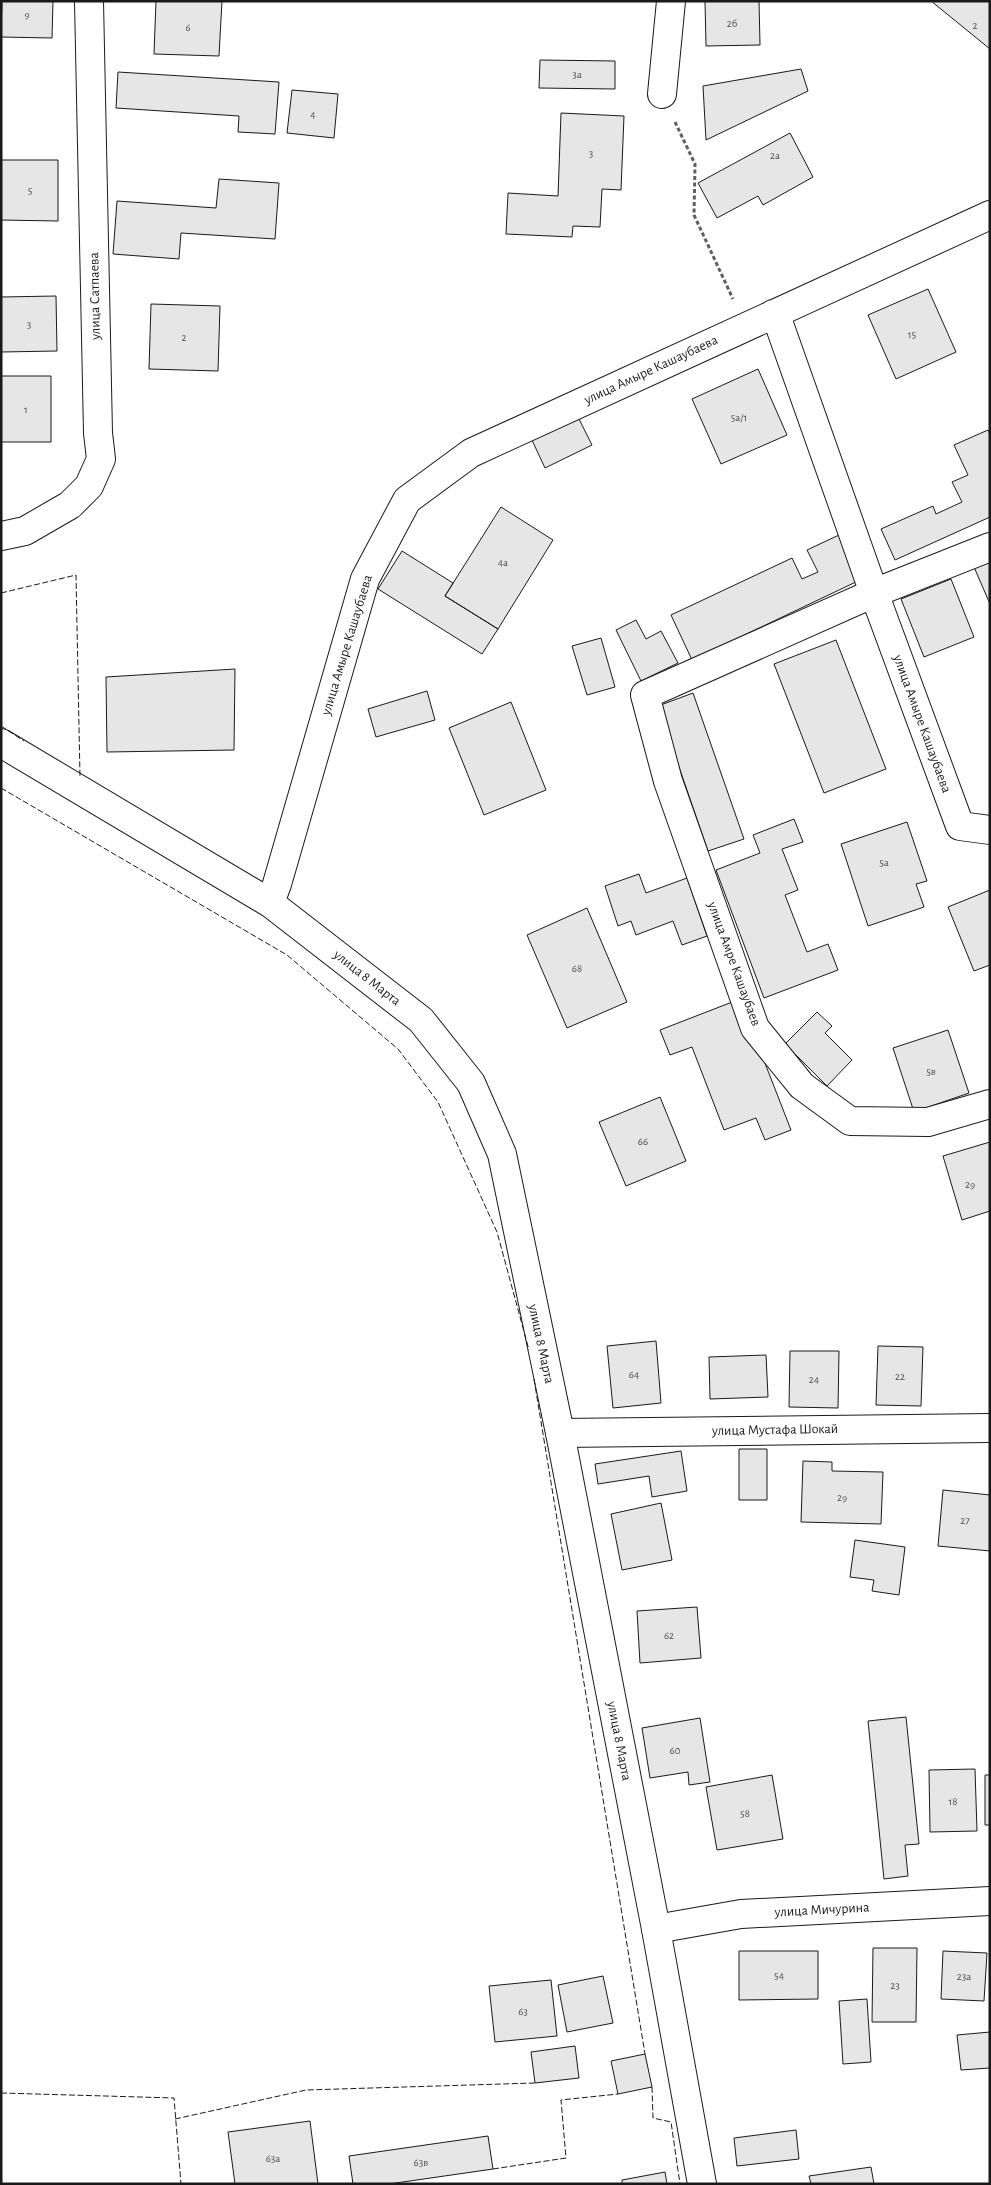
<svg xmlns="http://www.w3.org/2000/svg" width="991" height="2185" viewBox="0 0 991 2185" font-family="'Alegreya Sans',sans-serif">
<rect width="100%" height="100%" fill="#fff"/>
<path fill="#e6e6e6" stroke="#1a1a1a" d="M2,1H53L52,38L1,37Z
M156,1H222L219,56L154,54Z
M705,1H759L760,45L706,46Z
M931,1H990V49Z
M540,60L615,61V89L539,88Z
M801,69L808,91L706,140L703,86Z
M118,72L279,82L275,134L238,132L239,116L116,108Z
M292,90L338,94L334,138L287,133Z
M561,113L624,116L621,190L602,189L600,227L573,226L572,237L506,234L508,193L558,196Z
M790,133L813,177L763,205L758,196L717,218L698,183Z
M1,160H58V221L1,220Z
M219,179L279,183L275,239L181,233L179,259L113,254L117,201L216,208Z
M928,289L956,352L896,379L868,315Z
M56,296L57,351L1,352V297Z
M151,304L220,306L218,371L149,369Z
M758,369L787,435L721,464L692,399Z
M1,376H51V442H1Z
M577,415L592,445L545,468L531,438Z
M988,430L990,434V517L895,560L881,529L933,506L936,514L962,502L952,482L968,475L954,445Z
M501,507L553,540L498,629L445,596Z
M839,535L860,580L692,660L671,615L792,558L802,579L818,572L807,550Z
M402,551L453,583L445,596L498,629L482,654L378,589Z
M990,560V604L974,567Z
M951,579L974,637L924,657L901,599Z
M636,620L646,639L661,631L678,663L641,681L616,630Z
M601,638L615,687L587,695L572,646Z
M836,640L886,769L824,793L774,664Z
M235,669L234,750L107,752L106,677Z
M427,691L435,720L376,737L368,709Z
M693,693L744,839L708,851L658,706Z
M511,702L546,790L484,815L449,728Z
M794,819L803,842L782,849L798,890L785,895L807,952L828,944L838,970L764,998L716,870L760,853L753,835Z
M907,822L927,881L916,884L924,907L868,926L841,844Z
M639,874L646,893L687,878L707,936L682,945L673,921L636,935L631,921L618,926L605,886Z
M990,890V965L974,971L948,907Z
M587,908L627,1002L567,1028L527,935Z
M740,999L791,1130L765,1140L756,1118L724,1130L692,1047L670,1055L660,1030Z
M817,1012L832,1026L825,1033L852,1060L827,1086L785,1044Z
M948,1030L969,1093L914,1112L893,1048Z
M660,1097L686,1161L626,1186L599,1122Z
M990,1142V1211L962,1220L943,1156Z
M656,1341L661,1403L613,1408L607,1346Z
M878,1346L923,1347L921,1406L876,1405Z
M790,1351H839L838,1408L789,1407Z
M766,1355L768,1397L710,1399L709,1357Z
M739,1449H767V1500H739Z
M681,1451L687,1491L652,1497L649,1476L598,1484L595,1464Z
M803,1461L832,1462V1471L883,1472L881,1524L801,1522Z
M943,1490L990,1495V1551L938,1546Z
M661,1503L672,1560L622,1570L611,1514Z
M855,1540L905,1547L899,1595L872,1591L874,1580L850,1577Z
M697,1607L701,1658L640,1663L637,1611Z
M906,1717L919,1844L905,1845L908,1876L884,1879L868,1721Z
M700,1718L710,1782L689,1785L688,1772L650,1778L642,1728Z
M975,1769L977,1831L930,1832L929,1770Z
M772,1775L783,1839L717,1850L706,1787Z
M985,1775H990V1825H985Z
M873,1948H917L916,2022H872Z
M739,1951H818V1999L739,2000Z
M943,1951L987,1953L984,2001L941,1999Z
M603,1976L613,2023L567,2032L558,1985Z
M551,1980L557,2036L495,2042L489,1986Z
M867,1999L871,2062L843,2064L839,2001Z
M990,2032V2068L961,2070L957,2035Z
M575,2046L579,2078L535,2083L531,2052Z
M645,2054L652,2087L618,2094L611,2061Z
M310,2121L318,2184H235L228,2132Z
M796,2130L799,2159L737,2166L734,2138Z
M488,2136L493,2169L389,2184H353L349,2156Z
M871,2167L874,2184H811L809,2176Z
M665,2172L667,2184H622V2180Z"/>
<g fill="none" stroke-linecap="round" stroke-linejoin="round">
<g stroke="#1a1a1a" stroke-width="30">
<path id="street" d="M662,94L671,1
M773,314L779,324L874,593L960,826L990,830
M1,536L25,531L70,505L89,486L101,459L98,433L89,1
M990,547L874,593L645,695L668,781L755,1028L802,1086L850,1121L928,1122L990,1104
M270,903L277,884L365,579L407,500L471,453L990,215
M560,1433L990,1428
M656,1929L741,1914L990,1901"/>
</g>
<g stroke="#1a1a1a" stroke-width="30">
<path id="secondary" d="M1,743L270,903L421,1020L471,1083L502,1154L560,1433L656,1929L702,2184"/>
</g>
<path stroke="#5f5f5f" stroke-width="3" stroke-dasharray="4 2.5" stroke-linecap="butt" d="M675,122L695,164L694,215L733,299"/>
<use href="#street" stroke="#fff" stroke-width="28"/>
<use href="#secondary" stroke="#fff" stroke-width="28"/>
<path stroke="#1a1a1a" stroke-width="1" stroke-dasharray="6 2.5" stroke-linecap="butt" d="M1,593L76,575L80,777L79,776
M1,726L24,741
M1,788L287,955L398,1049L438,1102L497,1232L529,1350
M534,1379L645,2054
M652,2087L653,2118L671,2122L680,2184
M1,2093L174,2098L181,2184
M175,2119L306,2090L535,2083
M493,2169L566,2158L561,2100L618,2094"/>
</g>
<g text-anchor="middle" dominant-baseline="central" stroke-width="4" stroke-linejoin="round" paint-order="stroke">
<g font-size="11" fill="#4d4d4d">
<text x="27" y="14">9</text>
<text x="732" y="23">2б</text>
<text x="975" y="25">2</text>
<text x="188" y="27">6</text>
<text x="577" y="74">3а</text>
<text x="313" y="114">4</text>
<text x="591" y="153">3</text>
<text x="775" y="155">2а</text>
<text x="30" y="190">5</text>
<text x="29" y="324">3</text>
<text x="912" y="334">15</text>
<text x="184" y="337">2</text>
<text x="26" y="409">1</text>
<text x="739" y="417">5а/1</text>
<text x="503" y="562">4а</text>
<text x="884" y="862">5а</text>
<text x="577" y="968">68</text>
<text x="931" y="1071">5в</text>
<text x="643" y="1141">66</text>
<text x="970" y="1184">29</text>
<text x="634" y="1374">64</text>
<text x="900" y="1376">22</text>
<text x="814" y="1379">24</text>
<text x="842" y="1497">29</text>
<text x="965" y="1520">27</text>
<text x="669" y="1635">62</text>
<text x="675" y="1750">60</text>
<text x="953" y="1801">18</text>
<text x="745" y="1813">58</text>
<text x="779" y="1975">54</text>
<text x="964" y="1976">23а</text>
<text x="895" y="1985">23</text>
<text x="523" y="2011">63</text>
<text x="273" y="2158">63а</text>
<text x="421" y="2162">63в</text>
</g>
<g font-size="14" fill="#1a1a1a" stroke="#fff">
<text transform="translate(95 296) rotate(-91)">улица Сатпаева</text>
<text transform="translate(651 370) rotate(-25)">улица Амыре Кашаубаева</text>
<text transform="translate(347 645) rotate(-73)">улица Амыре Кашаубаева</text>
<text transform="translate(922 724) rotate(70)">улица Амыре Кашаубаева</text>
<text transform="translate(734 964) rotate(70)">улица Амре Кашаубаев</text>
<text transform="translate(367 978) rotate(38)">улица 8 Марта</text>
<text transform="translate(541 1344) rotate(78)">улица 8 Марта</text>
<text transform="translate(775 1430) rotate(-1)">улица Мустафа Шокай</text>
<text transform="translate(619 1741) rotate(79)">улица 8 Марта</text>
<text transform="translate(822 1910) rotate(-3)">улица Мичурина</text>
</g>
</g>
<rect width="991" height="2185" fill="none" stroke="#1a1a1a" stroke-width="5"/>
</svg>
